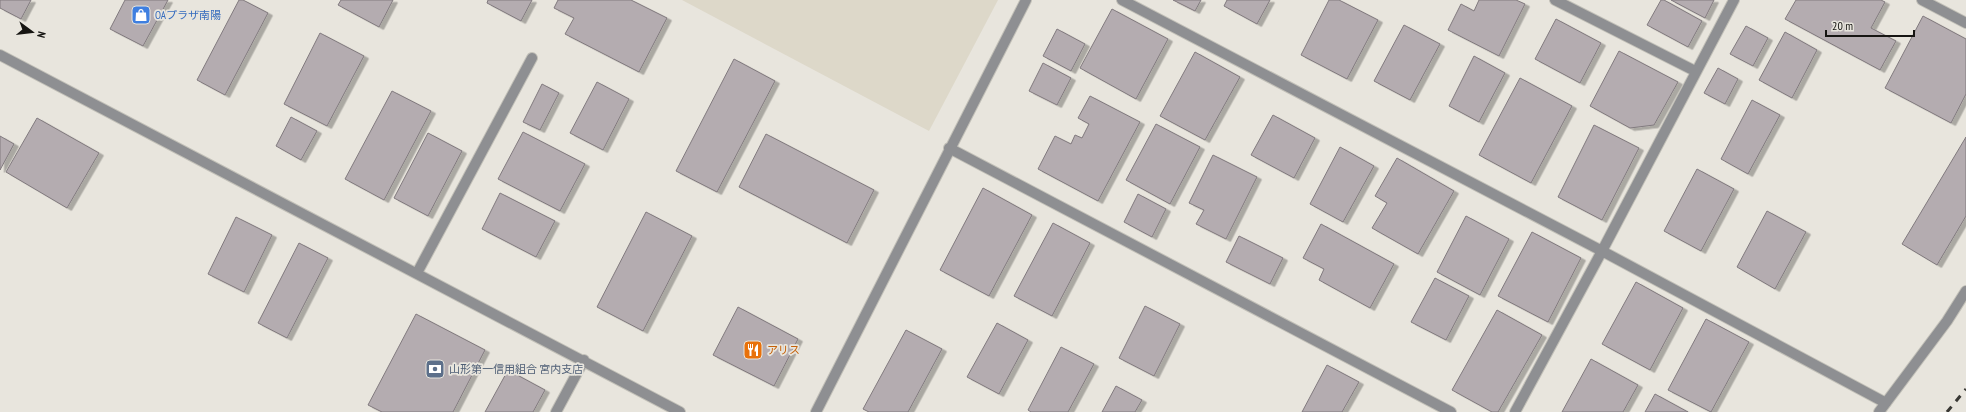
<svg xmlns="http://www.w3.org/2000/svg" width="1966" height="412" viewBox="0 0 1966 412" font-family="'PT Sans Narrow','Noto Sans JP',sans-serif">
<defs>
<filter id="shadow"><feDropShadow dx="4.5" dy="2.5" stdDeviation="0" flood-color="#0004"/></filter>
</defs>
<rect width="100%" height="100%" fill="#e8e5dd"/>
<path fill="#ddd8c9" d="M682,0H998L929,131Z"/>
<path fill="#b4acb0" stroke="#817a7e" filter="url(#shadow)" d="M0,0H31L21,19L0,8Z
M125,0H168L143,46L110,29Z
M239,0H243L268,13L225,95L197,80Z
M341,0H393L379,27L338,5Z
M488,0H532L521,21L487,3Z
M558,0H631L667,18L639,72L565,34L574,18L554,8Z
M1173,0H1201L1195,11Z
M1227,0H1270L1257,24L1224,6Z
M1329,0H1339L1378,20L1347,79L1301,55Z
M1479,0H1516L1525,4L1499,56L1448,30L1461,4L1474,11Z
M1661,0H1664L1702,21L1688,47L1647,25Z
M1671,0H1714L1705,18Z
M1796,0H1881L1885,2L1871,28L1896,41L1880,70L1785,19Z
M1112,9L1168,39L1136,99L1080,68Z
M1923,16L1966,39V94L1951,123L1885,88Z
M1556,19L1601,43L1580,83L1535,59Z
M1404,25L1440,44L1410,100L1374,81Z
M1746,26L1768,38L1753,66L1730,54Z
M1057,29L1085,44L1071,71L1043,56Z
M1785,32L1817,50L1792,98L1759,80Z
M320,33L364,56L327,126L284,104Z
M1619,51L1678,82L1654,125L1630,128L1590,106Z
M1195,52L1240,77L1205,140L1160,116Z
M1474,56L1505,73L1479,122L1449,106Z
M734,59L775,81L717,192L676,171Z
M1043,63L1071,78L1057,105L1029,91Z
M1718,68L1738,79L1725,104L1704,93Z
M1520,78L1572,106L1531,183L1479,155Z
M597,82L629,99L603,150L570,133Z
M542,84L559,93L540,130L523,122Z
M392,91L431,111L384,200L345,179Z
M1090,96L1140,122L1098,201L1038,169L1055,136L1071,144L1075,135L1082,138L1089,124L1078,118Z
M1752,100L1780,115L1748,174L1721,159Z
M1273,115L1315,138L1294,178L1251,155Z
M291,117L317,131L301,160L276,146Z
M37,118L99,153L67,208L6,172Z
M1156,124L1200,147L1170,204L1126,180Z
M1594,125L1639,148L1602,220L1558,197Z
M523,132L585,164L560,211L498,179Z
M428,133L462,151L428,216L394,198Z
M766,134L874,190L847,243L739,187Z
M0,136L14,144L0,170Z
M1966,137V216L1937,265L1902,244Z
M1340,147L1374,166L1343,222L1310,204Z
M1213,155L1257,177L1226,239L1196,224L1204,210L1189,203Z
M1397,158L1454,191L1418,254L1372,228L1387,203L1375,196Z
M1697,169L1734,189L1701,251L1664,231Z
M983,188L1032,215L989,296L940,270Z
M500,193L555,221L536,257L482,229Z
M1138,194L1166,209L1152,237L1124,222Z
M1767,211L1806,232L1775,289L1737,267Z
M646,212L692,236L643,331L597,307Z
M1466,216L1509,239L1480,295L1437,272Z
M236,217L272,235L244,292L208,274Z
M1053,223L1090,243L1052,316L1014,296Z
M1321,224L1394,264L1370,308L1319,280L1324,269L1303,258Z
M1532,232L1581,258L1548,322L1498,296Z
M1239,236L1283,258L1270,284L1226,262Z
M299,243L328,258L287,338L258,323Z
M1435,278L1469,296L1446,340L1411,322Z
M1636,282L1683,308L1650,370L1602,344Z
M1145,306L1180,324L1154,376L1119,358Z
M738,307L798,339L774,386L713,355Z
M1497,310L1542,335L1498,412H1492L1452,390Z
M416,314L485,350L453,412H382L368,405Z
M1706,319L1749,342L1711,412L1668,390Z
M997,323L1028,340L999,394L967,377Z
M906,330L942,349L908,412H869L863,409Z
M1061,347L1094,364L1068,412H1031L1028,410Z
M1591,359L1638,385L1623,412H1562Z
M1327,365L1359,382L1342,412H1302Z
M508,370L545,390L533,412H485Z
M1116,386L1142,400L1135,412H1102Z
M1655,394L1688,412H1645Z"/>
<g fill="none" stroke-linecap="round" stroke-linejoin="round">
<g stroke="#c2c0b8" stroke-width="12">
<path id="minor" d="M1122,0L1602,251L1886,403
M1555,0L1695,71
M1922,0L1966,23
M0,55L680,412
M949,148L1451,412
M417,273L532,58
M556,412L584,360
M816,412L1026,0
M1515,412L1602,251L1734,0
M1879,412L1947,321L1966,291"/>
</g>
<use href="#minor" stroke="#8e8f92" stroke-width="10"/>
<path stroke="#393834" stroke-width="3" stroke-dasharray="7 7" stroke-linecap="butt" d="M1947,412L1966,389"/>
</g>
<defs>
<g id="shop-square" transform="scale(1)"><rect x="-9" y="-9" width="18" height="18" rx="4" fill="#3f7fe0" stroke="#e8e5dd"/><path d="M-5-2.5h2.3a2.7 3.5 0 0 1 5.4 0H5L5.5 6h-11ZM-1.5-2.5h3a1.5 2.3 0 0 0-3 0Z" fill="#fff"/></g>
<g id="restaurant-square" transform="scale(1)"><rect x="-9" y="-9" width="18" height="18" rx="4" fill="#e8710a" stroke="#e8e5dd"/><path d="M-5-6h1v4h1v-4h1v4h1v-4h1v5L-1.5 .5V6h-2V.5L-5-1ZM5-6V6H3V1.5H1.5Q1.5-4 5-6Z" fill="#fff"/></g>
<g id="bank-square" transform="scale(1)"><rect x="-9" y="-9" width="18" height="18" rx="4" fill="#5c6f8a" stroke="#e8e5dd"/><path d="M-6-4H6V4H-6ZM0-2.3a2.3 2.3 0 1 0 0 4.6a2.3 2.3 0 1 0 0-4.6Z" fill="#fff"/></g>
</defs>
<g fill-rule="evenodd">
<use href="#shop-square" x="141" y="15"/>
<use href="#restaurant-square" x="753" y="350"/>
<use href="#bank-square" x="435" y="369"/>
</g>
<g text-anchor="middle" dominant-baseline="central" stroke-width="3.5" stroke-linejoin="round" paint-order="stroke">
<g font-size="11" fill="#366cbe" stroke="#e8e5dd" text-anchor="start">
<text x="155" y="15">OAプラザ南陽</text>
</g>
<g font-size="11" fill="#c56008" stroke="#e8e5dd" text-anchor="start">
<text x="767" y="350">アリス</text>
</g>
<g font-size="11" fill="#4e5e75" stroke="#e8e5dd" text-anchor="start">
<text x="449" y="369">山形第一信用組合 宮内支店</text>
</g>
</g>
<g transform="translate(32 32) rotate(105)" stroke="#e8e5dd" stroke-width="3" paint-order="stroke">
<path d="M0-3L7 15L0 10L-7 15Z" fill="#161512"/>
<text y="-6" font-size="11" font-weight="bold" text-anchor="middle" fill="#161512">N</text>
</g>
<path d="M1826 30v6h88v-6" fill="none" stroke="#161512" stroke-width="2"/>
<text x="1832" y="30" font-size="12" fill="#161512" stroke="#e8e5dd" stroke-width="3" paint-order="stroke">20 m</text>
</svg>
